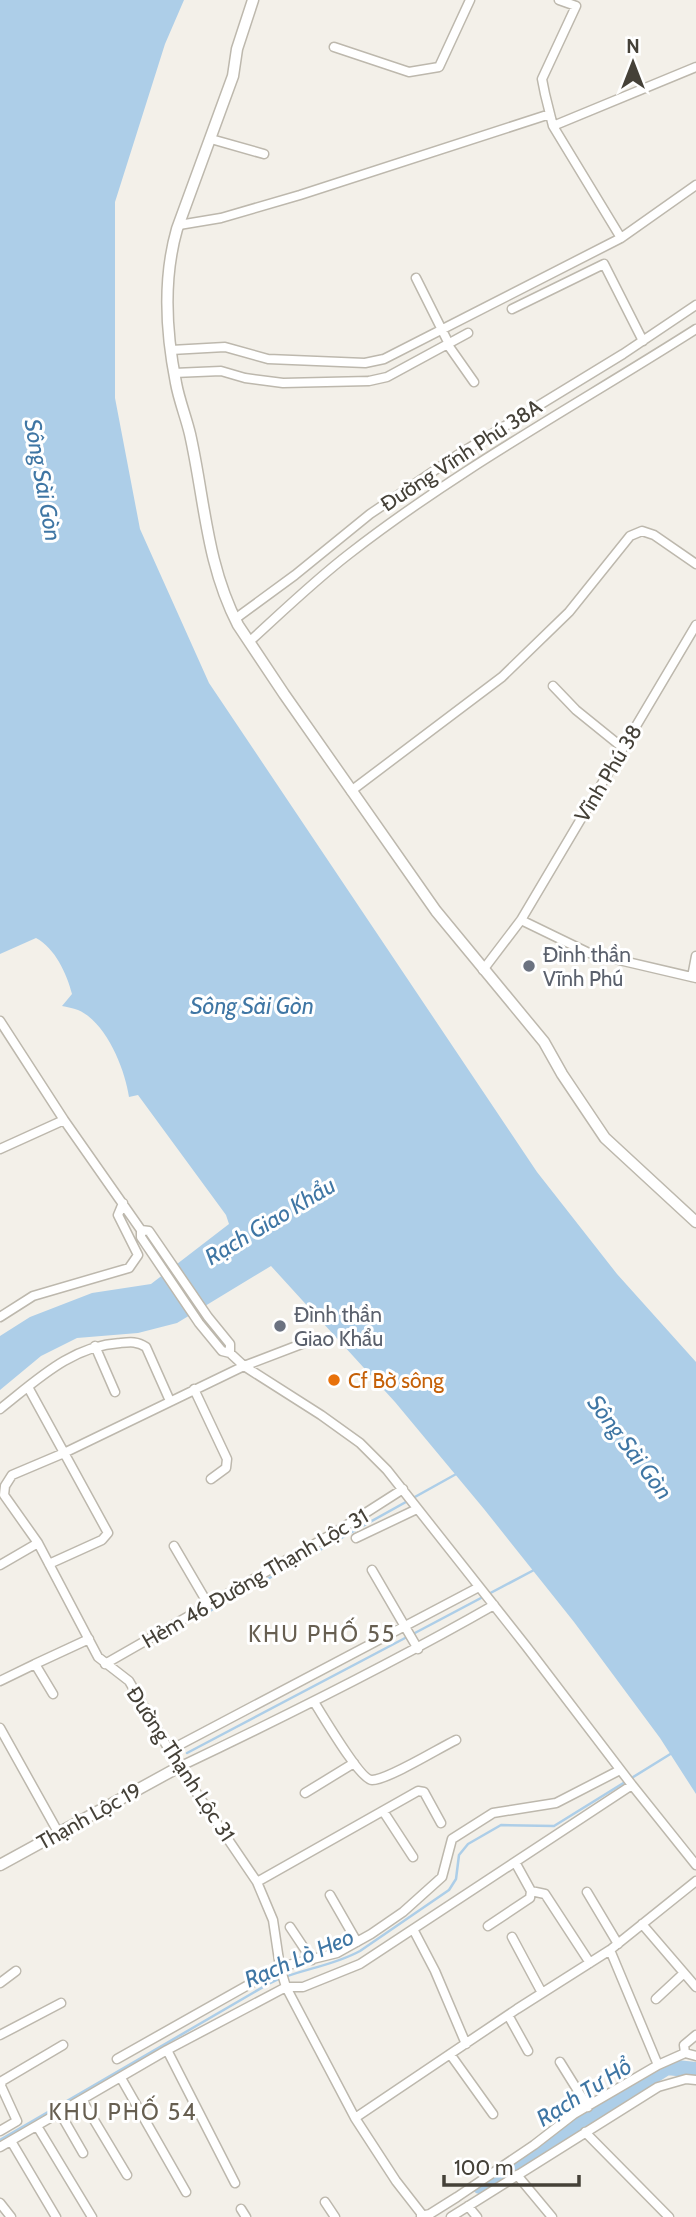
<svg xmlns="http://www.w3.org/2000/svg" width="696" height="2217" viewBox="0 0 696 2217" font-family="Cabin,sans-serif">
<rect width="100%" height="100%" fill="#f3f0e9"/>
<path fill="#adcee8" d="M0,0H184L165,44L115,202V398L140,529L209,683L537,1172L617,1274L696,1362V1794L660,1738L574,1622L484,1509L395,1402L271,1266L177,1323L138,1333L77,1338L41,1356L0,1390V1336L30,1317L92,1293L151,1284L229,1224L226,1215L138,1095L129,1097C125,1069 106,1022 78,1010C73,1008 67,1007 62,1006L72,994C67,974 55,948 36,938L0,954Z"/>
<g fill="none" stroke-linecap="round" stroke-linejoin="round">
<path stroke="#adcee8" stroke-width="2.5" d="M210,1611L458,1473
M413,1634L534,1570
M187,1753L407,1637
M0,2140L270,1983C299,1969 331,1967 360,1951L449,1890L456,1879L459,1855L468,1844L501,1825L554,1826L672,1753"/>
<path stroke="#adcee8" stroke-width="16" d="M480,2186L667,2067L696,2070"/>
<g stroke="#bdb8ad" stroke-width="11">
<path id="minor" d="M334,47L409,72L439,67L470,0
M553,126L696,67
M211,139L264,154
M179,225L221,218L300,195L550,114
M621,238L696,185
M416,278L449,344
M512,309L604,264L643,341
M448,345L474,382
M171,350L225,347L268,359L365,363L384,359L621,238L553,126L545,94L542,79L576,6L559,0
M174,373L221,371L245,378L283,383L369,381L387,377L468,333
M235,619L295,575L370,514L456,456L623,354L696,305
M249,642C282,612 314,581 349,554C458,469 580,403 696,329
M553,686L576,710L623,748
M351,791L502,677L569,612L630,536L642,531L654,535L696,564
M521,920L589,953L696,978
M483,970L521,920L696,625
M692,977L696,956
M0,1021L64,1120L141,1230V1237L199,1323L222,1351L230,1353L244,1366L321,1415L360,1443L387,1470L526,1646L632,1785L696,1865
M0,1149L64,1120
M141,1230L149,1231L208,1317L230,1344V1353
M0,1317L33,1296L129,1268L138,1255L118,1215L123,1203
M312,1340L244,1366L64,1453L12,1475L5,1486L4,1495L38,1543L98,1657L129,1681L179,1767L257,1882L273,1920L280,1967L286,1987L355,2118L396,2181L424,2217
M95,1346L115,1392
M28,1387L108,1533L102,1540L49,1564
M194,1389L227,1459L226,1468L211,1479
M0,1409C37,1380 71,1346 120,1343C130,1342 137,1341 146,1347L170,1401
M356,1538L417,1509
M174,1546L208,1604
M0,1565L38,1543
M372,1570L418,1649
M105,1664L339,1530L403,1489
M0,1681L35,1664
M53,1694L35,1664L89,1639
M314,1702C322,1714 360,1780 372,1780C388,1780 439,1748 456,1740
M0,1728L58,1832
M170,1750L479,1587
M179,1767C286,1716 391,1664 494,1605
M305,1793L354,1763
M383,1811L413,1857
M257,1882L418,1791L424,1792L441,1823
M531,1891L545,1894L590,1963
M587,1892L618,1944
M330,1895L357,1942
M642,1924L696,1987
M488,1926L530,1898L531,1891L515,1862
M290,1927L312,1960
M413,1929L435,1971L466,2044
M512,1937L542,1993
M610,1950L658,2065
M0,1983L16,1971
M656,1999L684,1973
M508,2015L528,2051
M0,2035L61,2003
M696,2035L684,2045L685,2053L696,2056
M167,2050L235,2183
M450,2054L493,2114
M117,2059L280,1967L337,1953L371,1934L403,1912L442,1877L452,1839L493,1813L556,1803L620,1770
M560,2062L588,2107
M121,2078L186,2192
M82,2100L127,2175
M60,2113L83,2153
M355,2118L517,2009L610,1950L696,1881
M37,2126L92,2217
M0,2131L17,2121L1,2086L2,2081L63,2045
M585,2132L669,2217
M11,2141L56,2217
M0,2147L167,2050L286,1987H303L360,1964L632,1785
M517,2175L552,2217
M325,2202L335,2217
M0,2203L11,2217
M468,2206L477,2217
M241,2209L246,2217
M421,2216L430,2214L457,2197L534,2145L574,2114L658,2065L685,2053
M451,2217L658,2087L686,2079L696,2080"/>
</g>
<g stroke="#bdb8ad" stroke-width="13">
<path id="tertiary" d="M253,0L237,49L233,76L177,229C163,278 166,333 176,383C179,400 186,417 190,434C205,501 206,563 238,625L284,694L436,911L544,1042L562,1074L605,1138L696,1222
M0,1865L179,1767"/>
</g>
<use href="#minor" stroke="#fff" stroke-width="8"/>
<use href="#tertiary" stroke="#fff" stroke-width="10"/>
</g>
<g fill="#6b7280" stroke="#fff" stroke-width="2.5">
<circle cx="529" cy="966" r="7"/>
<circle cx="280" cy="1326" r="7"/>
</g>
<circle fill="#e8710a" stroke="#fff" stroke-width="2.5" cx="334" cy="1380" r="7"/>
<g text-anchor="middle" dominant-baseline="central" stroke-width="6" stroke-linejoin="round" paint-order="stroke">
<g font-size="21" fill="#454138" stroke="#fff">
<text transform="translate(461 455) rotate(-33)">Đường Vĩnh Phú 38A</text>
<text transform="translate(608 773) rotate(-59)">Vĩnh Phú 38</text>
<text transform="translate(255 1578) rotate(-30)">Hẻm 46 Đường Thạnh Lộc 31</text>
<text transform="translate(181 1764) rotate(57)">Đường Thạnh Lộc 31</text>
<text transform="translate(89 1816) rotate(-29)">Thạnh Lộc 19</text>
</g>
<g font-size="21" fill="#5b616d" stroke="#fff" text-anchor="start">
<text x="543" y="954">Đình thần<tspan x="543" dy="24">Vĩnh Phú</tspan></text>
<text x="294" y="1314">Đình thần<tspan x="294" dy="24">Giao Khẩu</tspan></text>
</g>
<g font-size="21" fill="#c56008" stroke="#fff" text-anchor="start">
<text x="348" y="1380">Cf Bờ sông</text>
</g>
<g font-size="23" font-style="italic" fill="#3f76a4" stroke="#fff">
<text transform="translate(43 480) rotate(80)">Sông Sài Gòn</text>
<text x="252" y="1006">Sông Sài Gòn</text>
<text transform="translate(270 1221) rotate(-31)">Rạch Giao Khẩu</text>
<text transform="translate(630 1447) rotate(53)">Sông Sài Gòn</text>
<text transform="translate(299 1958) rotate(-23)">Rạch Lò Heo</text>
<text transform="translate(584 2092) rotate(-32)">Rạch Tư Hổ</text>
</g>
<g font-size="23" letter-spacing="2" fill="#675f51" stroke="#fff">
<text x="322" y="1634">KHU PHỐ 55</text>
<text x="123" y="2112">KHU PHỐ 54</text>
</g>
</g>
<g transform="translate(633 63)" stroke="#ffffff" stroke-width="5" paint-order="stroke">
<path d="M0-5L12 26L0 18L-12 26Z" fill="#454138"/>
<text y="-10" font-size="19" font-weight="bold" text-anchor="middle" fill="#454138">N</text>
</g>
<path d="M444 2175v10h135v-10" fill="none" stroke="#454138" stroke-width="3.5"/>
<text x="454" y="2175" font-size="21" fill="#454138" stroke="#ffffff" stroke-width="5" paint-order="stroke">100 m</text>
</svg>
